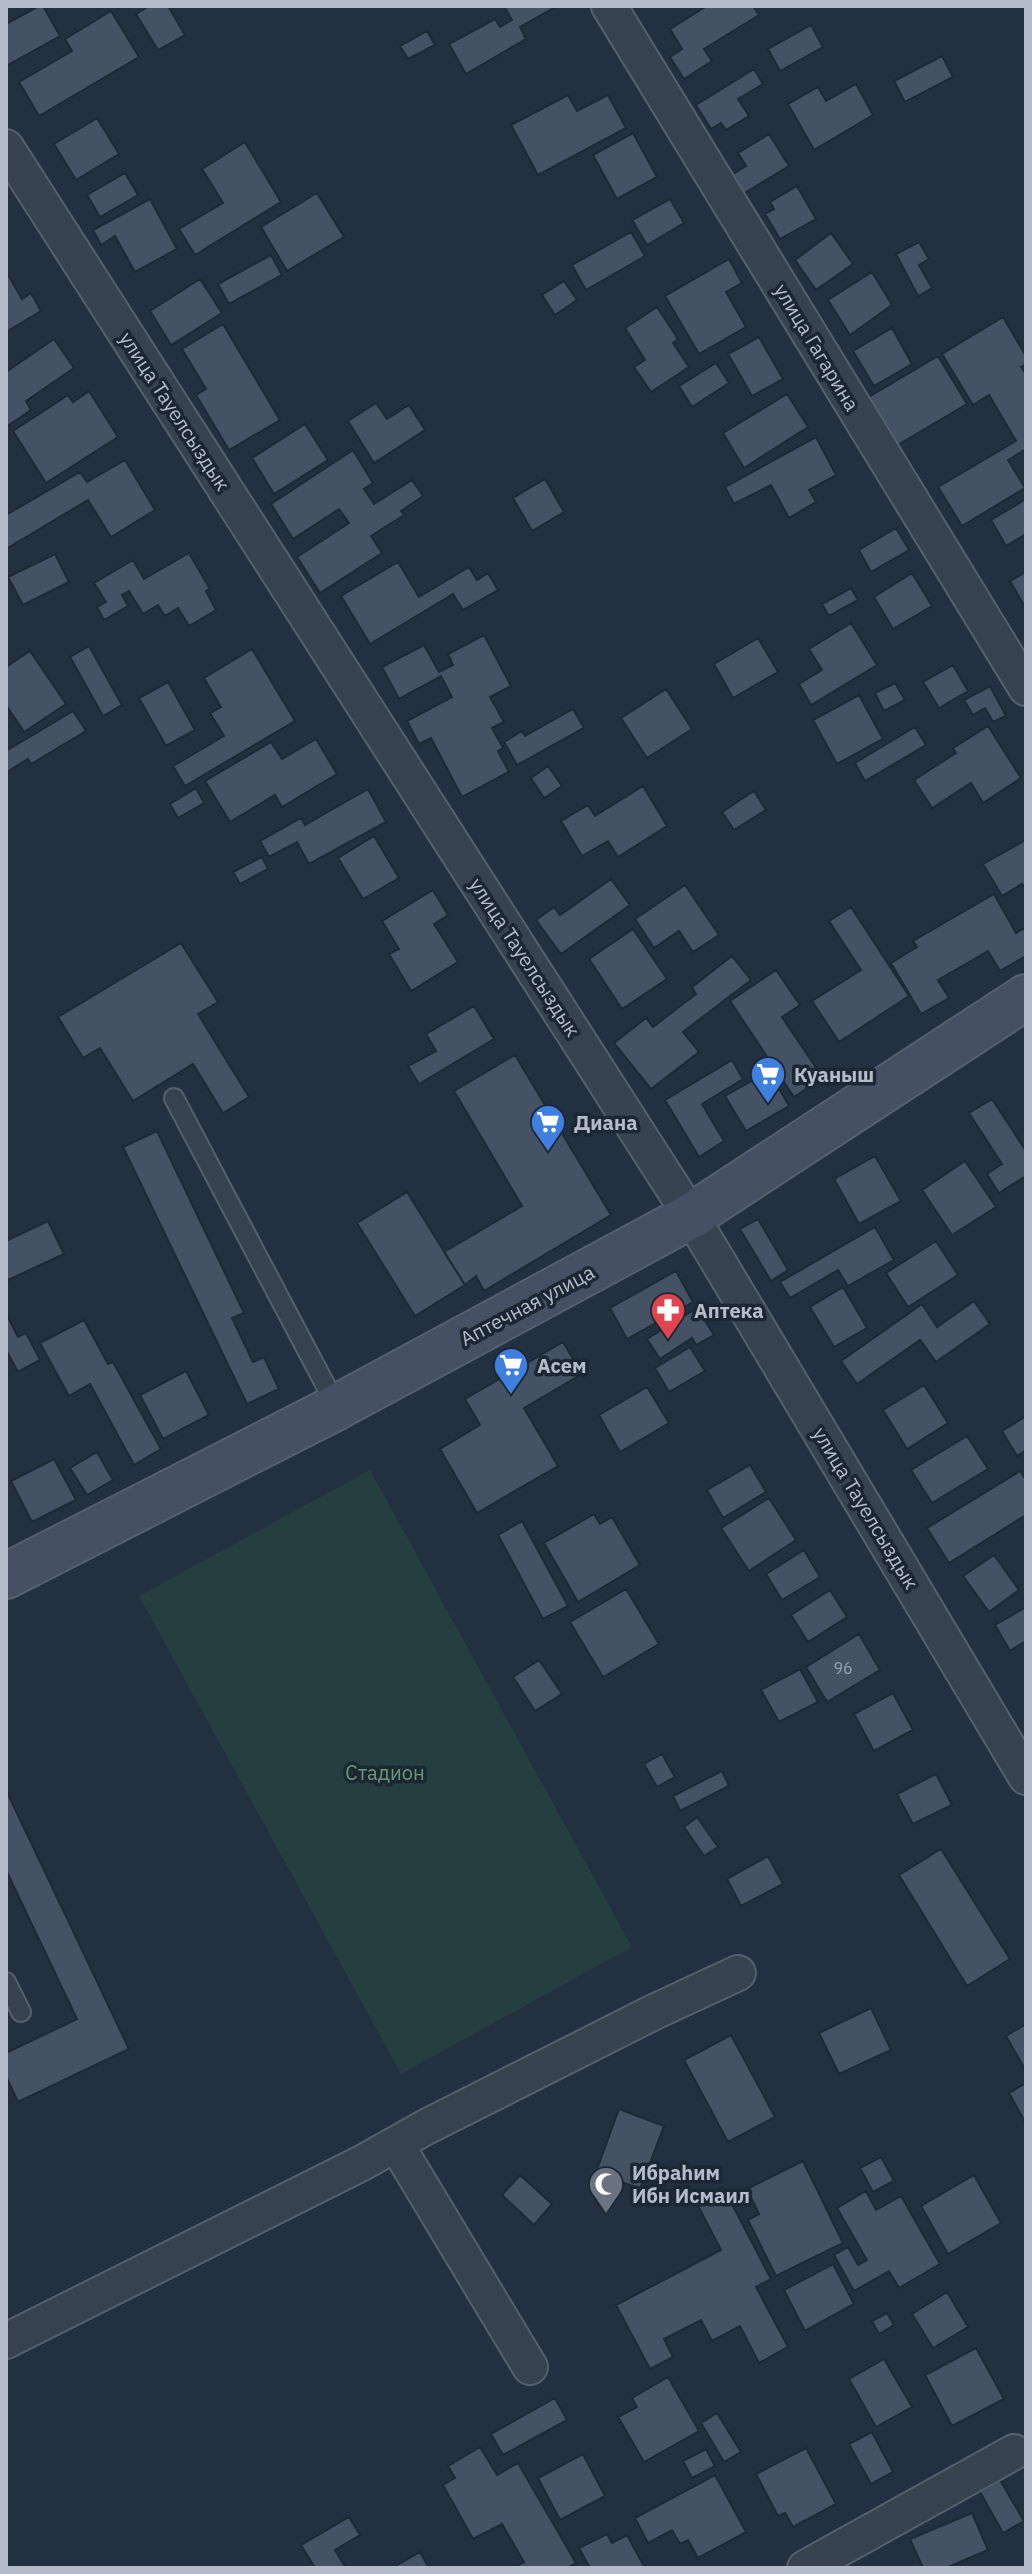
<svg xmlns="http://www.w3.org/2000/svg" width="1032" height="2574" viewBox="0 0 1032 2574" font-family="'IBM Plex Sans',sans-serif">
<rect width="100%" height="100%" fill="#233040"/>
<path fill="#253e40" d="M370,1470L632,1947L401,2074L139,1596Z"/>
<path fill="#445264" stroke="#1e2936" stroke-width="2" d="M39,6H43L60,36L6,66V24Z
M149,6H168L185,35L158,50L136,14Z
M504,6H557L520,27L526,39L466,74L449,44L495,19L500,27L512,20Z
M707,6H753L759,15L704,49L712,61L684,79L670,57L682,49L670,29Z
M111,11L139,57L39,116L19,82L72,51L65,39Z
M811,25L823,47L780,71L768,49Z
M427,31L435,45L408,59L400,46Z
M942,56L953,77L905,102L894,81Z
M754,69L763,84L738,99L749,116L726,130L721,123L711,129L696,105Z
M856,84L873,115L814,150L788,104L818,87L826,101Z
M568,95L577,111L608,95L626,128L538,175L511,125Z
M97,118L119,154L76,180L54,144Z
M633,133L657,177L617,199L593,155Z
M769,134L789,166L735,199L723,180L746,166L738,153Z
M245,142L281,202L195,255L179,229L223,203L202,169Z
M125,173L138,195L100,217L87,195Z
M797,186L816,219L780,239L765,214L774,209L770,202Z
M317,193L344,237L287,271L261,227Z
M150,199L177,249L135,272L115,236L101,245L93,230Z
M670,199L684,223L647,245L632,220Z
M631,232L645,256L586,290L572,265Z
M831,233L853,264L816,290L795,260Z
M919,242L929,259L919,265L932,288L918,296L896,254Z
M271,255L282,275L229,304L218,284Z
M729,259L742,283L726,292L746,327L699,354L665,296Z
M6,271L22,299L31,293L41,311L6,332Z
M872,272L892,305L850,335L828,300Z
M200,279L222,313L171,345L150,311Z
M564,281L577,300L555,315L542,295Z
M657,307L678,339L673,343L689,367L651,392L634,367L645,360L625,328Z
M1003,317L1026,356V364L1021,367L1026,374V449L1008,460L1025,488L962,526L938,487L1016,441L989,395L973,405L942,354Z
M223,324L280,420L229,450L196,395L206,389L182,349Z
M892,328L912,364L874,386L853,351Z
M759,337L783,379L752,396L728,354Z
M54,339L74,368L26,401L31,410L6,427V372Z
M938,356L967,404L891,449L862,401Z
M716,363L729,383L692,407L679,386Z
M89,391L118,437L46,483L13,431L68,395L73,402Z
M787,394L808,427L744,468L723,433Z
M376,403L387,419L409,405L425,430L374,463L348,421Z
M305,424L328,460L274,494L252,458Z
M816,437L836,475L809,490L816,502L789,518L771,485L734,504L725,487Z
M353,450L373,483L364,489L374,504L412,480L423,496L401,511L404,515L371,536L382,553L320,593L297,557L349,523L339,509L293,539L271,504Z
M125,460L155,510L111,537L88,500L6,549V515L80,472L87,482Z
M545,479L564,512L532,531L513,498Z
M1026,499V534L1006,546L991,520Z
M896,528L909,550L871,572L859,550Z
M189,553L210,589L206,591L216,610L189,626L178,608L165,616L158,605L143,614L129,591L122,595L128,606L104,620L97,607L106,602L94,583L133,560L144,579Z
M55,554L69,582L23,605L8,577Z
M398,562L419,597L469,567L477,580L488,573L498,590L463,610L453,594L370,644L341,596Z
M1026,572V607H1025L1010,581Z
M912,573L932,606L893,629L874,597Z
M851,588L858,600L829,616L822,604Z
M851,623L877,665L811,705L799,684L822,670L809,649Z
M484,635L511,686L490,697L504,722L492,728L503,748L498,751L509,772L462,797L431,738L419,744L407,721L452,697L441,676L399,699L382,667L424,645L439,672L453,665L448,654Z
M758,638L778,672L733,698L714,664Z
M89,646L122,705L103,716L70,657Z
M252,649L295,721L185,786L173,766L224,736L210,713L221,707L204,678Z
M30,651L66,704L24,732L6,705V667Z
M953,665L968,691L939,708L923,682Z
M168,682L195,730L166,746L139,698Z
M895,683L905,700L884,711L875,693Z
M990,686L1006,716L993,722L985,708L973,715L964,700Z
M666,689L692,729L647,758L621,718Z
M859,695L883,739L837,764L813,720Z
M573,709L584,728L517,765L504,742L522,731L525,736Z
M73,711L86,731L31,764L28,759L7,772L6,751Z
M988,726L1021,778L983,803L971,783L932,808L914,780L956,753L953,748Z
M915,727L926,745L865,781L855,763Z
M316,739L337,774L282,807L275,795L230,822L205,781L271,742L282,759Z
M548,766L562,786L544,798L531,778Z
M643,786L667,826L618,857L608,841L582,856L561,821L588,805L595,816Z
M196,788L204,803L178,818L170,804Z
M368,789L386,822L309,864L297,842L269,857L260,841L301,818L305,825Z
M754,791L766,810L734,830L722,812Z
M374,836L399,878L363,899L338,858Z
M1026,840V891L1022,884L1002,896L983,864Z
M262,857L268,869L240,884L233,872Z
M611,879L630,905L561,954L536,920L554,907L560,915Z
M685,885L719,935L693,952L679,931L654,948L635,919Z
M433,890L448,915L434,924L458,962L411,991L389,954L399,949L382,921Z
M994,894L1016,933L1024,928L1026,931V956L1000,971L988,951L938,980L949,998L921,1014L891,963L917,947L913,941Z
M851,907L909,996L839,1042L812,1001L861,970L829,921Z
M633,929L667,979L622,1009L589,959Z
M181,943L218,1002L198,1014L249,1097L223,1113L193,1064L133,1101L100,1048L83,1058L58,1017Z
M732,956L751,980L683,1032L699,1052L651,1089L614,1043L646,1018L653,1027L696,994L692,987Z
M776,970L800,1005L782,1017L823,1078L794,1097L730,1001Z
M474,1006L494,1039L419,1084L408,1066L436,1051L426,1034Z
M515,1055L611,1215L484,1291L476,1276L465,1285L444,1252L522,1206L454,1091Z
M732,1060L743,1079L702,1104L724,1141L699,1157L665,1100Z
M769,1071L789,1106L746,1131L725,1096Z
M992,1099L1026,1151V1176L999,1193L987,1174L1002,1164L969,1113Z
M157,1131L244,1313L232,1318L253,1362L264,1357L279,1389L247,1404L123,1147Z
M875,1156L901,1201L859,1224L834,1179Z
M965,1161L996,1207L952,1235L922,1190Z
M407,1192L465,1285L415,1316L357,1223Z
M758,1219L788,1270L771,1281L740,1229Z
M48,1221L64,1254L6,1281V1241Z
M875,1227L894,1260L848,1286L838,1270L790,1298L780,1282Z
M936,1241L958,1275L908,1307L886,1273Z
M676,1271L693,1302L627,1339L610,1308Z
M843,1287L867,1328L834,1347L810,1307Z
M974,1301L990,1324L936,1362L920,1340L857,1384L841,1361L922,1304L937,1327Z
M697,1308L714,1335L696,1345L692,1338L660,1359L647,1339Z
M6,1313L18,1337L26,1333L40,1360L18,1372L6,1350Z
M84,1320L108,1364L113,1362L161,1449L134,1465L90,1384L69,1396L40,1343Z
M563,1342L582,1374L524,1408L558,1466L477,1513L440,1449L480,1425L465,1399Z
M690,1347L705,1371L669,1392L655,1368Z
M186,1371L209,1415L163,1439L140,1395Z
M924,1385L948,1423L907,1449L883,1410Z
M647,1387L669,1423L620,1452L599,1415Z
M1026,1416V1450L1017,1456L1002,1431Z
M967,1436L988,1469L932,1503L911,1470Z
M97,1452L113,1480L87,1495L70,1468Z
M54,1459L76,1500L32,1522L11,1481Z
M750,1465L766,1492L723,1518L707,1490Z
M1020,1471L1026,1480V1515L949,1563L927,1528Z
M769,1498L796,1540L749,1571L721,1528Z
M594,1514L600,1524L612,1517L640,1565L578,1602L544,1543Z
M522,1521L568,1606L543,1619L498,1535Z
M804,1550L820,1577L782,1600L766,1574Z
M994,1555L1019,1590L989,1612L963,1576Z
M626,1589L659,1644L603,1677L570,1622Z
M830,1590L847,1617L808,1642L791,1615Z
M1026,1607V1641L1010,1651L995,1625Z
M859,1634L880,1670L827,1702L806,1667Z
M539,1660L562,1694L535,1711L513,1677Z
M800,1669L818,1702L779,1722L761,1690Z
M893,1693L913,1730L874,1751L854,1714Z
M662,1754L675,1777L657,1787L644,1764Z
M722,1771L729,1786L680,1811L673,1796Z
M936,1774L952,1805L913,1824L897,1794Z
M6,1790L129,2049L18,2102L6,2076V2053L77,2019L6,1870Z
M697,1817L718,1847L704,1856L684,1827Z
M941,1849L1010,1959L967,1986L899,1875Z
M768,1856L783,1884L741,1906L727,1879Z
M871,2008L891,2050L839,2074L819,2033Z
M1026,2024V2071L1006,2036Z
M731,2035L775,2117L728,2142L684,2060Z
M1026,2083V2124L1009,2093Z
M619,2109L664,2126L640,2189L596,2172Z
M881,2157L894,2181L873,2192L860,2168Z
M803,2161L843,2243L776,2276L748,2220L759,2214L747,2189Z
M520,2175L552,2204L534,2225L502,2195Z
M974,2175L1001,2223L948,2254L921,2206Z
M723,2187L771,2279L756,2287L788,2347L759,2363L740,2326L712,2341L701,2320L664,2339L673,2357L650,2369L616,2305L721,2250L696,2202Z
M866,2191L876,2210L901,2196L940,2264L899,2288L889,2271L854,2291L834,2255L848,2247L858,2265L867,2260L837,2208Z
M833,2264L854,2304L805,2331L784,2290Z
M947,2292L968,2327L933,2348L912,2314Z
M887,2313L894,2325L879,2334L872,2321Z
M976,2348L1004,2399L952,2426L925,2375Z
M884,2359L912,2407L876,2427L849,2379Z
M668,2377L699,2431L644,2462L618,2417L637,2407L632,2398Z
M555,2398L567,2420L503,2455L491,2434Z
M717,2413L741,2452L724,2462L701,2423Z
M872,2432L893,2472L871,2484L849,2444Z
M480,2447L497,2475L518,2463L576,2563L567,2568H513L524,2562L502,2524L473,2539L443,2485L455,2478L448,2466Z
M806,2448L836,2504L793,2527L785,2513L778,2516L756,2474Z
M706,2449L715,2466L692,2478L683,2461Z
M583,2454L605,2496L560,2520L538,2478Z
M715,2475L746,2532L698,2558L688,2540L680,2544L672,2530L648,2543L635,2518Z
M1000,2480L1024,2521L1003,2533L980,2492Z
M972,2513L988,2550L946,2568H923L910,2539Z
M349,2517L360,2535L335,2550L346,2568H315L301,2545Z
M607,2534L612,2543L627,2535L645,2568H590L579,2548Z
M420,2552L429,2568H392Z"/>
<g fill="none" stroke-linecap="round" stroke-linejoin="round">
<g stroke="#555f6d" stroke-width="22">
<path id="lane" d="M174,1098L337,1407
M6,1982L21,2012"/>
</g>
<g stroke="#555f6d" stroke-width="38">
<path id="street" d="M609,6L1026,688
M6,147L691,1216L1026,1777
M396,2144L530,2367
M6,2341L362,2163L426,2127L654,2012L738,1973
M805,2568L1014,2452"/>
</g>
<g stroke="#555f6d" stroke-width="48">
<path id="secondary" d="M6,1576L337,1407L691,1216L1026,997"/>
</g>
<use href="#lane" stroke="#37424f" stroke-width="18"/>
<use href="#street" stroke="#37424f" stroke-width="34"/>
<use href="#secondary" stroke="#455063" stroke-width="44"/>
</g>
<defs>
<g id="supermarket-pin" transform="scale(1.8)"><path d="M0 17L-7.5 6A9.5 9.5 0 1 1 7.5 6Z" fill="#3f7fe0" stroke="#1c2734"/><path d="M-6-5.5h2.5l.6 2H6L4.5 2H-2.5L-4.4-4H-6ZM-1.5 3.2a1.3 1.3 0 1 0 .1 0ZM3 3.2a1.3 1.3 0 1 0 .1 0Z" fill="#fff"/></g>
<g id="pharmacy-pin" transform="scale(1.8)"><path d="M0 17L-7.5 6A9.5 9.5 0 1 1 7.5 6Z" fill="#e0444e" stroke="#1c2734"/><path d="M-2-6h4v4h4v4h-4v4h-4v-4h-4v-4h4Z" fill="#fff"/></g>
<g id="mosque-pin" transform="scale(1.8)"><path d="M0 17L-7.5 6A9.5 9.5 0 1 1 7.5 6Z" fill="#6b7280" stroke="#1c2734"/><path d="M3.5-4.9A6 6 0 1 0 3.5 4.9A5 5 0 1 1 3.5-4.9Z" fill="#fff"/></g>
</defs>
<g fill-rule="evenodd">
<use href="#supermarket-pin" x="768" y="1074"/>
<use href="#supermarket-pin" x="548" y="1122"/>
<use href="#pharmacy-pin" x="668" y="1310"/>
<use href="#supermarket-pin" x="511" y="1365"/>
<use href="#mosque-pin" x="606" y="2184"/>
</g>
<g text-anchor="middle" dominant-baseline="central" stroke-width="7" stroke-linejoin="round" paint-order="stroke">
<g font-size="16" fill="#98a2b0">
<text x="843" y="1668">96</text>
</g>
<g font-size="20" fill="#b4bcca" stroke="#1c2734">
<text transform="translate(817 347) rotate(59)">улица Гагарина</text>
<text transform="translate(175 411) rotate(57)">улица Тауелсыздык</text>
<text transform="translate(525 957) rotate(57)">улица Тауелсыздык</text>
<text transform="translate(527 1305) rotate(-28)">Аптечная улица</text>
<text transform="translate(866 1508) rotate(59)">улица Тауелсыздык</text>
</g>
<g font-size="20" font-weight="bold" fill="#b4bcca" stroke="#1c2734" text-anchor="start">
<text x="794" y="1074">Куаныш</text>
<text x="574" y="1122">Диана</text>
<text x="694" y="1310">Аптека</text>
<text x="537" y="1365">Асем</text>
<text x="632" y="2172">Ибраһим<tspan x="632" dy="23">Ибн Исмаил</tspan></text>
</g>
<g font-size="20" fill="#699c75" stroke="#1c2734">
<text x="385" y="1772">Стадион</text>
</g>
</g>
<rect width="1032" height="2574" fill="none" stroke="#b4bcca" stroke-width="16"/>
</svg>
